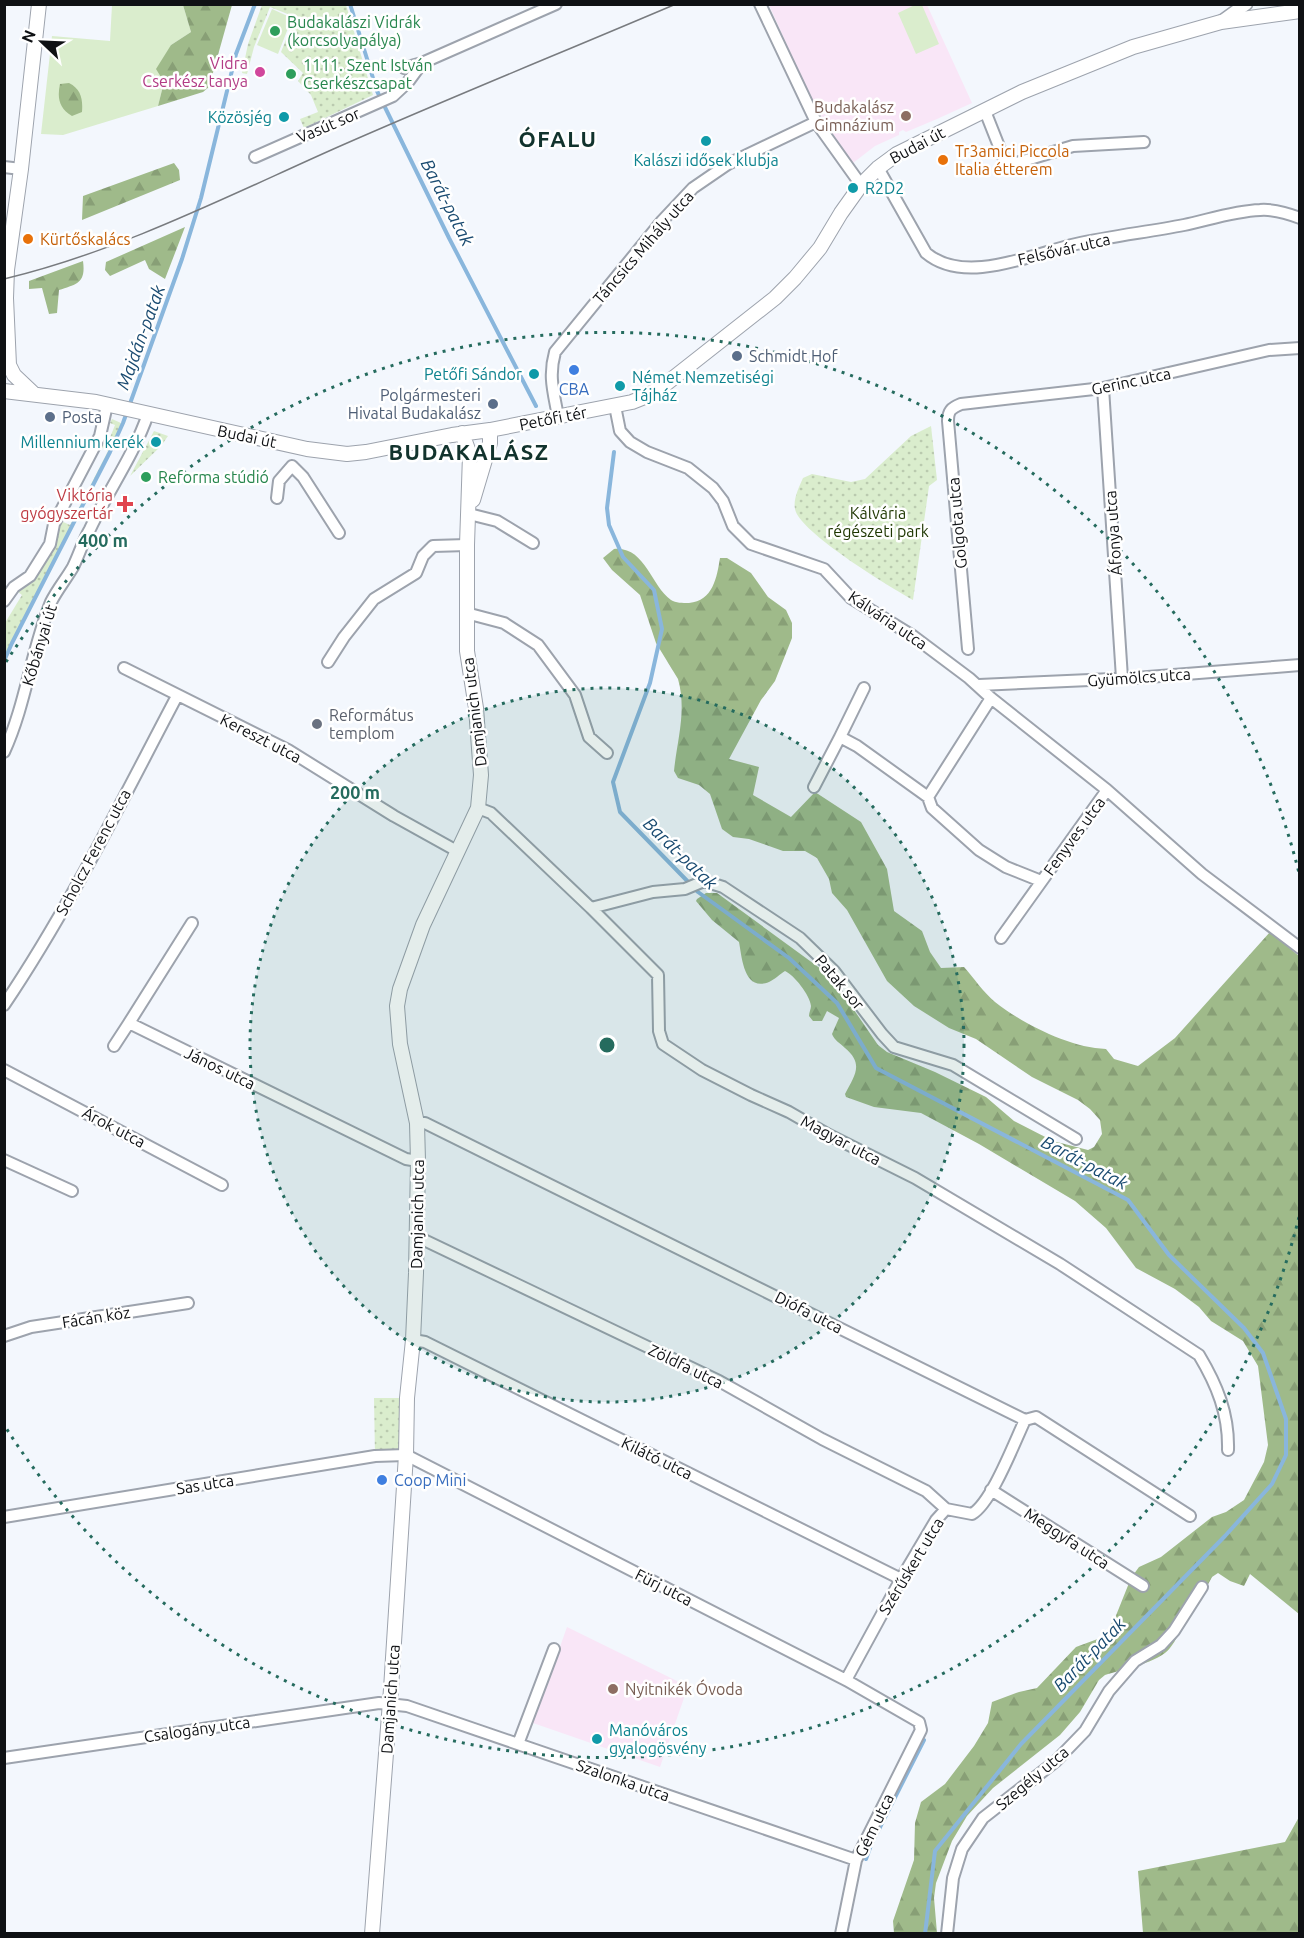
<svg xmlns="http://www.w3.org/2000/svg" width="1304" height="1938" viewBox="0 0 1304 1938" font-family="Ubuntu,sans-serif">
<defs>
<pattern id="forest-firs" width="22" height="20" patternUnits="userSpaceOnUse" patternTransform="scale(1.5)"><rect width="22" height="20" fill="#9fba8a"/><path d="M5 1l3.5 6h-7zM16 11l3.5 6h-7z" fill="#889f76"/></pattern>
<pattern id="park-dots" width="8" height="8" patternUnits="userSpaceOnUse" patternTransform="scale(1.5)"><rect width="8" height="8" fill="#daedcd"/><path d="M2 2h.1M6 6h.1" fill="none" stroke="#bacaaf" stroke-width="1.8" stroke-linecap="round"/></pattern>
</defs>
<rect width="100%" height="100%" fill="#f3f7fd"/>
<path fill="#f9e6f7" d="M771,4L927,5L972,103L937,119L906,132L903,130L899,132V135L875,146L853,163L815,108L769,5Z
M567,1627L677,1681L684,1698L660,1767L533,1723Z"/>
<path fill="#daedcd" d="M917,4L922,5L939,44L916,54L898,13Z
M112,5H183L191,32L171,45L164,82L158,106L63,135L41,134L52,36L110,41Z
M272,9L292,18L278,54L257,45Z"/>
<path fill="url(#forest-firs)" d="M183,5H232L209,87L203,92L158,106L164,82L156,69L171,45L191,32Z
M69,83C81,89 83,99 82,112L72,116C59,108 57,98 60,84Z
M174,163L179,170L180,180L82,220L83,196Z
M185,227L165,279L149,269L145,260L110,276L105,270L106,262Z
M83,261C86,283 77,284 59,290L57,313L49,314L42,288L29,289V281Z
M614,549C645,546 651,586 671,600C676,603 682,603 689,603C713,601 717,577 720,558H727L751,573L768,597L786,610L792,623V638L775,681L761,700L729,759L759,767L753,795L791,817L815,792L861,822L887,869L894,911L922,931L930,952L941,968L964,967C974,978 983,992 995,1002C1023,1024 1070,1048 1106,1049L1114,1059L1138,1066L1175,1038L1270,932L1299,956V1614L1250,1574L1244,1586L1230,1581L1218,1573L1212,1577L1205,1590L1192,1596C1186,1613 1182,1633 1170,1648C1160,1662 1121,1670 1105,1675L1099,1680L1080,1712L1060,1735L993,1788L967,1816L952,1841L936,1883L934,1898L937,1933H894L893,1921L914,1860L915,1823L921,1802L945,1784L974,1746L988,1723L992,1702L1019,1692L1037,1688L1076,1647L1103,1637L1115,1618L1131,1578L1139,1567L1161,1557L1212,1517L1226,1512L1244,1500L1264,1462L1268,1445L1258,1366L1243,1341L1211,1321L1199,1307L1175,1289L1136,1268L1106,1228L1075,1201L979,1144L921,1113L874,1107L846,1097L845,1094C855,1075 864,1064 845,1048C840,1043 834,1040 832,1034L839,1018L827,1011L822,1021H813L809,1016C809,1012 811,1009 811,1006C810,995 794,975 785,971C780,974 774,980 769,982C744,992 742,958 739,942L712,920L696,901L697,899L706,893H717L821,969L854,1010L878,1045L887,1052L935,1072L986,1097L1014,1121L1053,1141L1088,1150L1094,1147L1102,1134L1100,1120L1090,1109L1078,1100L1032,1077L976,1039L949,1028L914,1006L887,981L847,910L832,893L829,879L817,858L805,851H783L749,839L733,837L722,829L710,794L699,785L678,778L674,771C677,740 687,711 678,679L656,643L640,595L612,570L603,558Z
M1299,1817V1933H1143L1138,1871L1285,1842Z"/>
<path fill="url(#park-dots)" d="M262,5H346L373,95L304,128L300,119L318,112L311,95L298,81L303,73L281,52L295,17L270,7L254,47L247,74L242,73L248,44Z
M112,419L121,423L116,438L5,657V623L22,595L18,592L34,581L47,561L56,546L58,528L61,521L70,525L108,451L101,447L105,438L109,440L115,425L110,423Z
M931,426L937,480L929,486L913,600C890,587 799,532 795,509C793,499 799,487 803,478L812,474L851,482L865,479L911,436Z
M154,431L168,436L161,446L130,476Z
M374,1398H407L406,1455L375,1456Z"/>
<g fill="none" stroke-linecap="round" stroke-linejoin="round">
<path stroke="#89b6dc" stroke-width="4" d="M350,4L377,91L449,238L536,406
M614,452L607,508L609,525L623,557L654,590L662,629L650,683L613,782L620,812L698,892L789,958L837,1003L876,1068L1128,1200L1169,1255L1244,1328L1263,1353L1286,1419V1455L1272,1484L1225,1536L1021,1744L935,1851L925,1934
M4,661L12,643L110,452L123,423L182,259L201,198L236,54L255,4
M866,1859L871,1845L924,1740"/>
<g stroke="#9da3ad" stroke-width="14">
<path id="minor" d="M760,4L816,122L861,185
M404,68L422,63L556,4
M985,111L1004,159L1013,164L1073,146L1144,142
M255,157L393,96L408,82L422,63
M4,167L21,169
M878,168L926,253C965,286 1032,254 1076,244C1111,236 1148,232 1184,225C1208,220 1234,211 1260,210C1273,209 1287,213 1300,218
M1103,388L1122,678
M615,406L620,431L630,442L647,452L688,468L713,488L723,501L733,526L751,544L824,569L851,598L913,636L969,678L991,698L1107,790L1202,874L1300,948
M558,417C554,393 548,377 555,352L662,221L693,188L728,164L816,122
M292,466L303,477L339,533
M277,498L279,481L292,466
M469,514L497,521L533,543
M4,601L14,587L30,576L50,544L54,524L100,436L107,405
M466,613L504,623L538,645L575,695L589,737L607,753
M968,649L948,421C948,411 951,408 961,404L1103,388L1269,350L1300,348
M328,662L344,637L374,599L416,573L423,556L433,546L467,545
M124,668L288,750L394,816L457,851
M979,685L1135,678L1300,665
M840,737L864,688
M4,752C26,704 31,651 51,602C57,590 66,579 73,567C79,555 83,541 90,529C108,491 134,455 148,414
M814,787L840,737L857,746L928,797L932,808L979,850L1006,867L1041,881
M928,797L991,698
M478,808L491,813L591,908L658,975L659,1031L663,1044L702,1070L751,1095L789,1112L829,1135L915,1178L1060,1264L1199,1355C1217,1385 1229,1414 1228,1450
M591,908L653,892L685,889L704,881L723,887L800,938L834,971L882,1034L894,1047L953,1065L1076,1139
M192,923L129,1023L406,1159L418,1161
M1001,938L1107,790
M4,1005C70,907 122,800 177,696
M114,1046L129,1023
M4,1070L222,1185
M417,1123H425L1025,1420L1036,1417L1190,1516
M4,1160L72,1191
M417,1239L424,1240L719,1381L822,1439L926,1491L946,1509L972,1514C992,1502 1014,1443 1025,1420
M4,1336L31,1327L188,1303
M413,1340L425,1342L901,1579
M991,1490L1143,1586
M4,1517L375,1456L406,1455L846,1680L919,1722L921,1730L856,1860L841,1934
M846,1680L901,1579L936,1520L946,1509
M518,1744L554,1649
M4,1758L379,1703L407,1706L856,1860
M947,1934L953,1878L962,1849L983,1818L1056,1761L1085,1731L1109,1691L1135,1661L1161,1645L1174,1631L1202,1587"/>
</g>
<g stroke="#9da3ad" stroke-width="15">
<path id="tertiary" d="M1221,22L1246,4"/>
</g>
<g stroke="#9da3ad" stroke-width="16">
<path id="secondary" d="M4,391L96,402L307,449L347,454L366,452L452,435L490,430L632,402L647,396L667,383L775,298L795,278L820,248L841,213L861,185L878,168L897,154L1022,92L1133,47L1221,22L1300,11
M33,393L14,375L9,365L6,298L7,270L21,169L39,4
M473,500L490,443V430
M372,1934L391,1689L406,1455L407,1398L413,1340L416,1273L418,1161L417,1123L400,1044L397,1006L400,989L423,925L478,808L481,775L476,708L467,651V545L470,455L462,433"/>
</g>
<use href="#minor" stroke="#fff" stroke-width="10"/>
<use href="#tertiary" stroke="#fff" stroke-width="12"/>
<use href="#secondary" stroke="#fff" stroke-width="14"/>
<path stroke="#787b7f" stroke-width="1.5" d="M4,279C117,252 224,198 329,151C444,100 561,53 676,4"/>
</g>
<circle cx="607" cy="1045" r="357" fill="#256b5e" fill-opacity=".12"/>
<g fill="none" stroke="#256b5e" stroke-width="3" stroke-dasharray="3 6">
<circle cx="607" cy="1045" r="357"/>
<path d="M1299 1217A713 713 0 0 1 6 1428M6 662A713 713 0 0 1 1299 873"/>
</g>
<g fill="#2e9e5b" stroke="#fff" stroke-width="2">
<circle cx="275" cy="31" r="6"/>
<circle cx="291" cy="74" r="6"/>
<circle cx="146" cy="477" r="6"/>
</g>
<circle fill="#d1479c" stroke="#fff" stroke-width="2" cx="260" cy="72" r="6"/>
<g fill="#8d6e63" stroke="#fff" stroke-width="2">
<circle cx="906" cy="116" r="6"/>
<circle cx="613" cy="1689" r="6"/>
</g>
<g fill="#0f9aa8" stroke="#fff" stroke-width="2">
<circle cx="284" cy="117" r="6"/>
<circle cx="706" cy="141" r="6"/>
<circle cx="853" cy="188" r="6"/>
<circle cx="534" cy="374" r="6"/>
<circle cx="620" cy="386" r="6"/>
<circle cx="156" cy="442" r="6"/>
<circle cx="597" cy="1739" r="6"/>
</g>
<g fill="#e8710a" stroke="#fff" stroke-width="2">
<circle cx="943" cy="160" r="6"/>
<circle cx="28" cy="239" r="6"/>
</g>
<g fill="#5c6f8a" stroke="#fff" stroke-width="2">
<circle cx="737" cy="356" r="6"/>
<circle cx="493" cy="404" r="6"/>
<circle cx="50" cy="417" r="6"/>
</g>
<g fill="#3f7fe0" stroke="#fff" stroke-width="2">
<circle cx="574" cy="370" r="6"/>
<circle cx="382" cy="1480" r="6"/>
</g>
<path fill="#e0444e" stroke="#fff" stroke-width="2" d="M122 495h6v6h6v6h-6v6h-6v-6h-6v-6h6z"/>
<circle fill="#6b7280" stroke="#fff" stroke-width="2" cx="317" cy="724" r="6"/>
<g text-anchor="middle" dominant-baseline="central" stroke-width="5" stroke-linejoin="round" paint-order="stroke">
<g font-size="16" fill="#27864d" stroke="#fff" text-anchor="start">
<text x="287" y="22">Budakalászi Vidrák<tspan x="287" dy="18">(korcsolyapálya)</tspan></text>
<text x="303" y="65">1111. Szent István<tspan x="303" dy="18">Cserkészcsapat</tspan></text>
<text x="158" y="477">Reforma stúdió</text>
</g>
<g font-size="16" fill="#b23c85" stroke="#fff" text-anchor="end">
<text x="248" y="63">Vidra<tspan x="248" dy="18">Cserkész tanya</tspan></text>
</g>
<g font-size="16" fill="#785e54" stroke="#fff" text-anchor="end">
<text x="894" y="107">Budakalász<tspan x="894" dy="18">Gimnázium</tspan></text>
<text x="625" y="1689" text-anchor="start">Nyitnikék Óvoda</text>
</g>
<g font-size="16" fill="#0d838f" stroke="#fff" text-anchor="end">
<text x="272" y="117">Közösjég</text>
<text x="706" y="160" text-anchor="middle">Kalászi idősek klubja</text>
<text x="865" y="188" text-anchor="start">R2D2</text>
<text x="522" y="374">Petőfi Sándor</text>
<text x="632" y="377" text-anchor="start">Német Nemzetiségi<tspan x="632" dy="18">Tájház</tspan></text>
<text x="144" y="442">Millennium kerék</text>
<text x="609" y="1730" text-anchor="start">Manóváros<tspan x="609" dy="18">gyalogösvény</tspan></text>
</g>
<g font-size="16" fill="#0f1114" stroke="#fff">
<text transform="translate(328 125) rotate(-23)">Vasút sor</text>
<text transform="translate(917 145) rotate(-28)">Budai út</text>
<text transform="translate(643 247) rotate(-49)">Táncsics Mihály utca</text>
<text transform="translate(1064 249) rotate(-13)">Felsővár utca</text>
<text transform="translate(1131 381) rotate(-12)">Gerinc utca</text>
<text transform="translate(553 418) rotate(-11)">Petőfi tér</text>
<text transform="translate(247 436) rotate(12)">Budai út</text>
<text transform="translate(957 523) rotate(-95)">Golgota utca</text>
<text transform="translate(1113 533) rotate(-94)">Áfonya utca</text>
<text transform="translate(888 620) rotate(34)">Kálvária utca</text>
<text transform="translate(39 645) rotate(-73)">Kőbányai út</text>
<text transform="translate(1139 677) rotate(-4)">Gyümölcs utca</text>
<text transform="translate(474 712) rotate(-97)">Damjanich utca</text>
<text transform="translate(261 738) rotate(27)">Kereszt utca</text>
<text transform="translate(1074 836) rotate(-54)">Fenyves utca</text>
<text transform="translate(93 852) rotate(-62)">Scholcz Ferenc utca</text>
<text transform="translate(840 982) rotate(50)">Patak sor</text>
<text transform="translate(220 1068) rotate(26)">János utca</text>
<text transform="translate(114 1127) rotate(28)">Árok utca</text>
<text transform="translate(841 1140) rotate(28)">Magyar utca</text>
<text transform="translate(417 1214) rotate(-89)">Damjanich utca</text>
<text transform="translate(809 1312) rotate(27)">Diófa utca</text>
<text transform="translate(96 1317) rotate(-9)">Fácán köz</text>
<text transform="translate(686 1366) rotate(26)">Zöldfa utca</text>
<text transform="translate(657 1458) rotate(26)">Kilátó utca</text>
<text transform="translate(205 1484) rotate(-9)">Sas utca</text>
<text transform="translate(1067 1538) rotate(33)">Meggyfa utca</text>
<text transform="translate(911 1566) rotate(-59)">Szérűskert utca</text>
<text transform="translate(664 1587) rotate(27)">Fürj utca</text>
<text transform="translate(390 1699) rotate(-86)">Damjanich utca</text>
<text transform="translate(197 1729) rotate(-8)">Csalogány utca</text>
<text transform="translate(1032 1778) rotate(-40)">Szegély utca</text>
<text transform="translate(623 1780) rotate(19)">Szalonka utca</text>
<text transform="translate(874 1825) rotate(-64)">Gém utca</text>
</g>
<g font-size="16" fill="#c56008" stroke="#fff" text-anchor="start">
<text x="955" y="151">Tr3amici Piccola<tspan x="955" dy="18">Italia étterem</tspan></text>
<text x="40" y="239">Kürtőskalács</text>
</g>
<g font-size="16" fill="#4e5e75" stroke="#fff" text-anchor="start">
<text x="749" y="356">Schmidt Hof</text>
<text x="481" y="395" text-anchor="end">Polgármesteri<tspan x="481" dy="18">Hivatal Budakalász</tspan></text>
<text x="62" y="417">Posta</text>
</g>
<g font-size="16" fill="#366cbe" stroke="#fff">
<text x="574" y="389">CBA</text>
<text x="394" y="1480" text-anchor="start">Coop Mini</text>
</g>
<g font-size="16" fill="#be3a42" stroke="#fff" text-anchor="end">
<text x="113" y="495">Viktória<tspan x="113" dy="18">gyógyszertár</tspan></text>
</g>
<g font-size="16" fill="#1e3601" stroke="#fff">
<text x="878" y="513">Kálvária<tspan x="878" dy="18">régészeti park</tspan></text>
</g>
<g font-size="16" fill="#5b616d" stroke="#fff" text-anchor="start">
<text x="329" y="715">Református<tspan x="329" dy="18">templom</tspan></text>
</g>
<g font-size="18" font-style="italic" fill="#1a4b71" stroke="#fff">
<text transform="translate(448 202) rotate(63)">Barát-patak</text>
<text transform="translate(140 337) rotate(-70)">Majdán-patak</text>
<text transform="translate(681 853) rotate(44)">Barát-patak</text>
<text transform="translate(1085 1162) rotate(28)">Barát-patak</text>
<text transform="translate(1089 1654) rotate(-46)">Barát-patak</text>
</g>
<g font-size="22" font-weight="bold" letter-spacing="1.5" fill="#12332d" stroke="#fff">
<text x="558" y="138">ÓFALU</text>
<text x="469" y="451">BUDAKALÁSZ</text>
</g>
</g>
<circle cx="607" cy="1045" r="9" fill="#256b5e" stroke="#fff" stroke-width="3"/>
<g font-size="18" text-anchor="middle" font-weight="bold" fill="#256b5e" stroke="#fff" stroke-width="5" stroke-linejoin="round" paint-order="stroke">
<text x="103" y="547">400 m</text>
<text x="355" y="799">200 m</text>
</g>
<rect width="1304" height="1938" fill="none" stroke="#0f1114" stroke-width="12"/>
<g transform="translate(42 42) rotate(293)" stroke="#ffffff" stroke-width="4.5" paint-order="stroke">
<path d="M0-4.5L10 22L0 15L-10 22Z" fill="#0f1114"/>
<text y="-9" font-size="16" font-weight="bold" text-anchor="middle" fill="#0f1114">N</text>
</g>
</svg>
